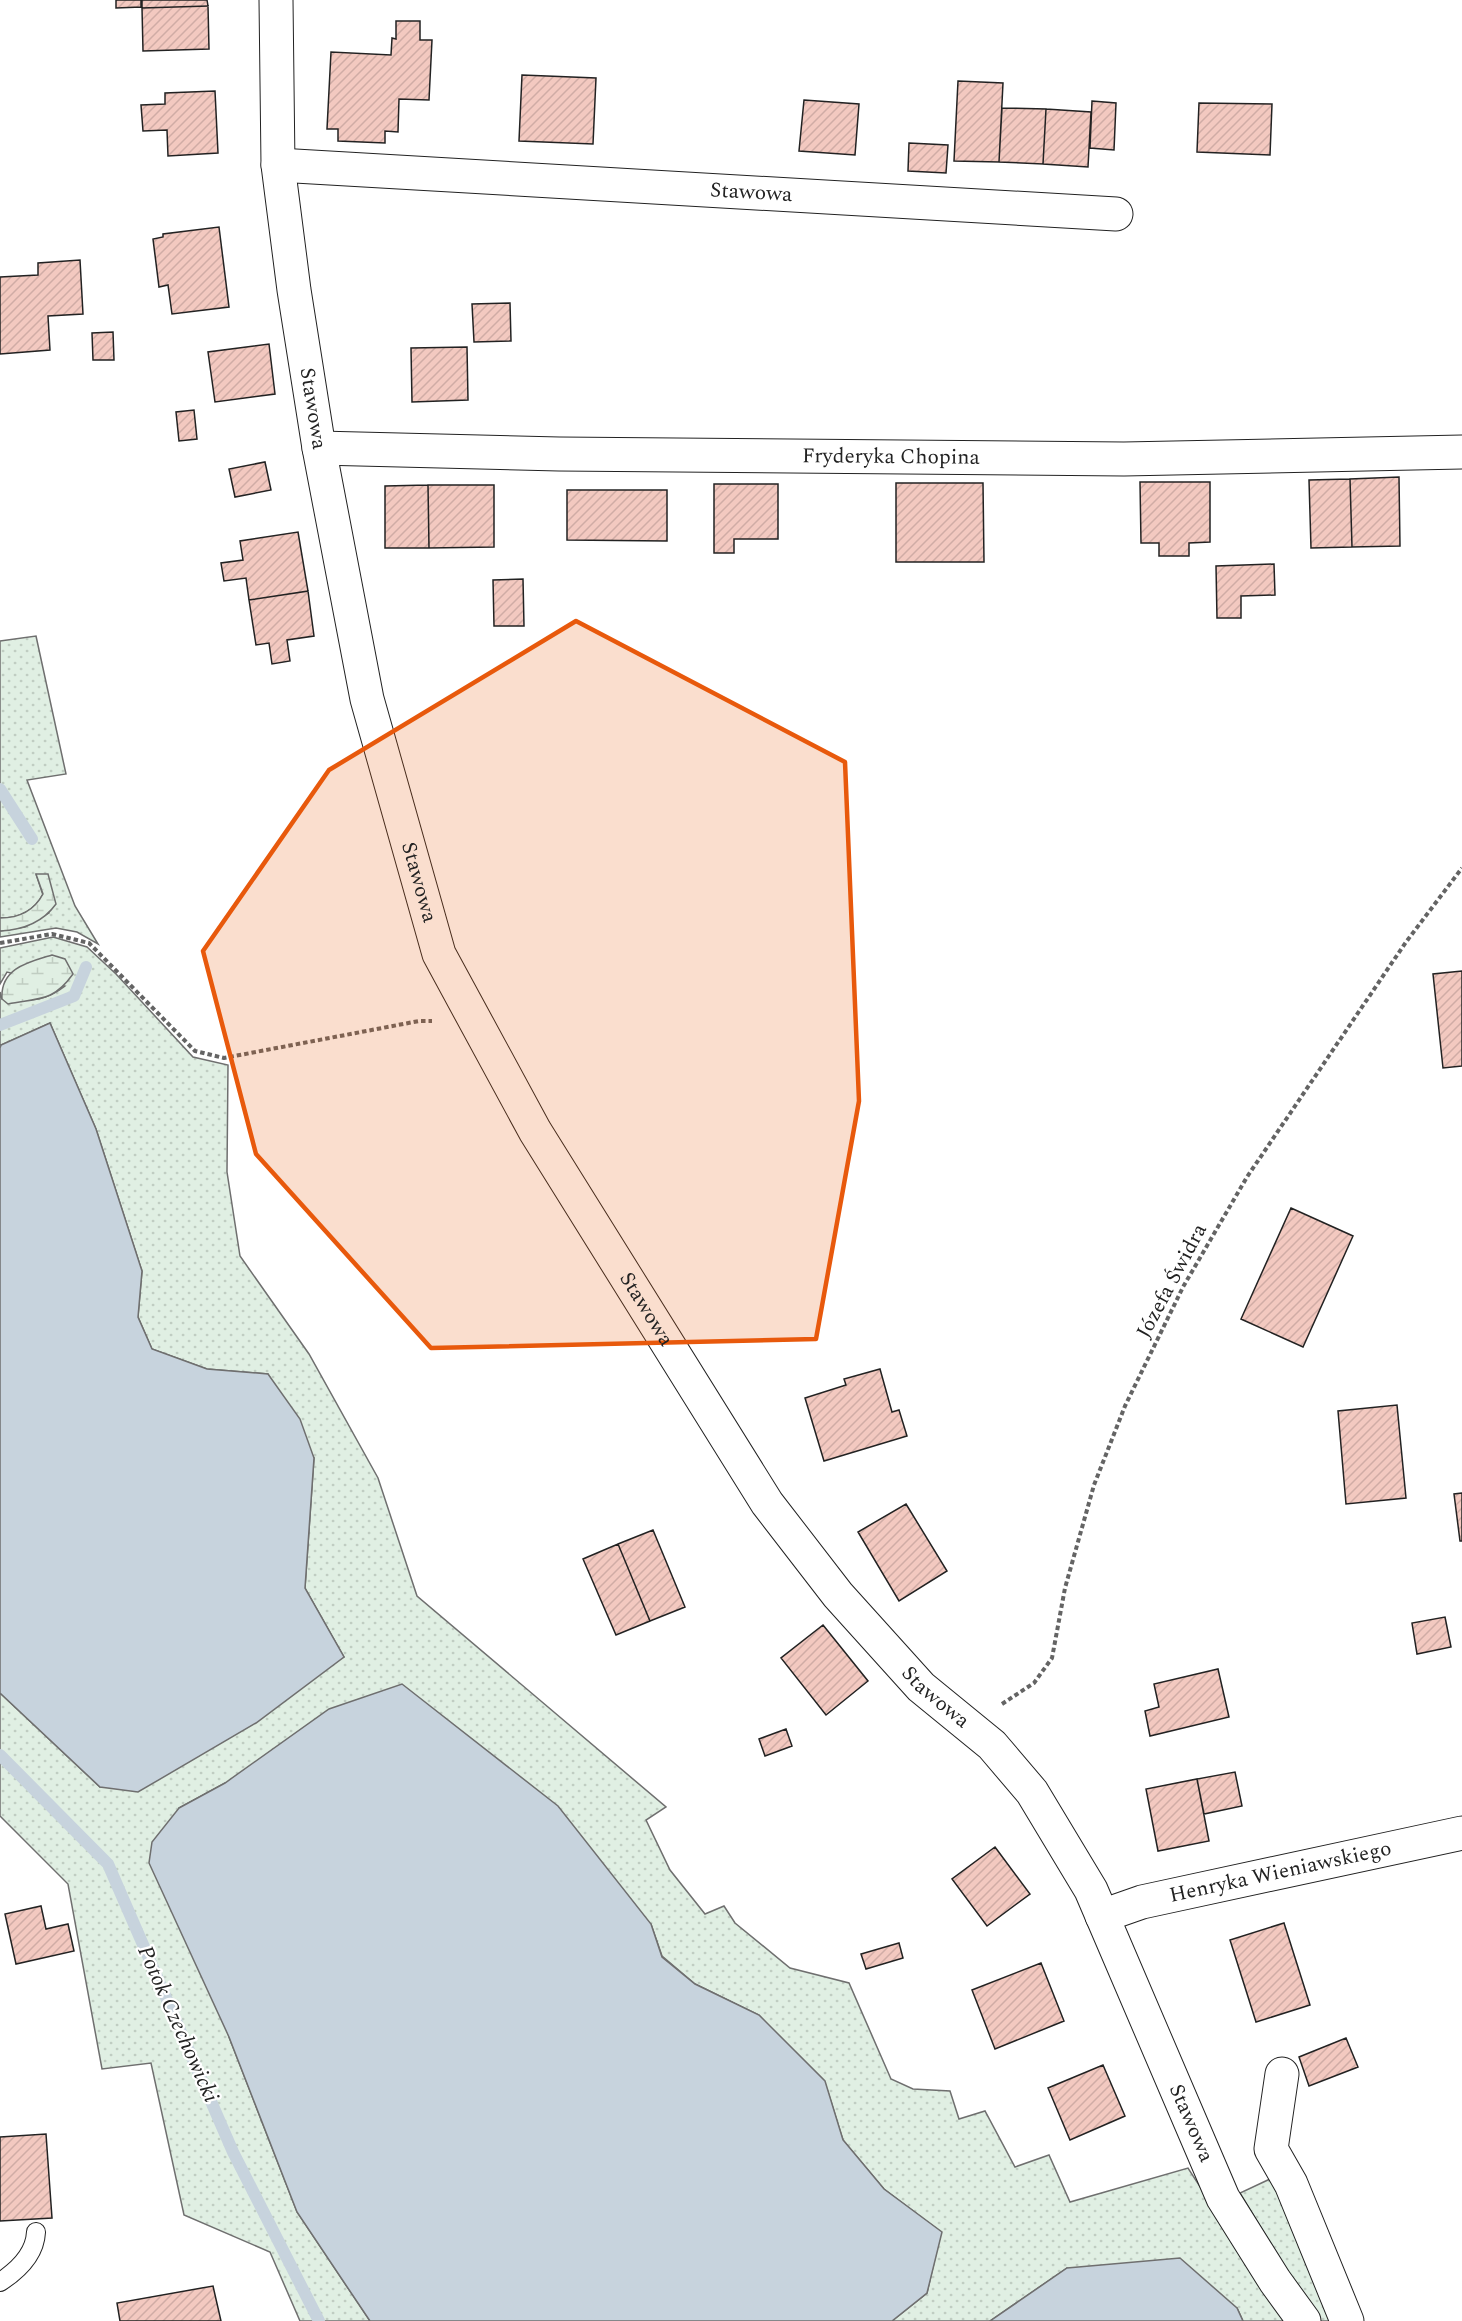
<svg xmlns="http://www.w3.org/2000/svg" width="1462" height="2321" viewBox="0 0 1462 2321" font-family="Spectral,serif">
<defs>
<pattern id="grass-dots" width="8" height="8" patternUnits="userSpaceOnUse" patternTransform="scale(1.5)"><rect width="8" height="8" fill="#e0efe3"/><path d="M2 2h.1M6 6h.1" fill="none" stroke="#c0cdc2" stroke-width="1.8" stroke-linecap="round"/></pattern>
<pattern id="wetland-marsh" width="20" height="14" patternUnits="userSpaceOnUse" patternTransform="scale(1.5)"><rect width="20" height="14" fill="#e0efe3"/><path d="M1 5h8M5 5V1M11 12h8M15 12V8" fill="none" stroke="#c0cdc2"/></pattern>
<pattern id="building-hatch" width="6" height="6" patternUnits="userSpaceOnUse" patternTransform="scale(1.5)"><rect width="6" height="6" fill="#f3c9c0"/><path d="M-1 1l2-2M0 6l6-6M5 7l2-2" fill="none" stroke="#d0aca5"/></pattern>
</defs>
<rect width="100%" height="100%" fill="#fff"/>
<path fill="url(#grass-dots)" stroke="#6f6f6f" stroke-width="1.5" d="M36,636L66,774L27,780L75,906L98,944L77,932L56,928L0,937V931L25,927L49,913L36,874L43,894C34,911 19,918 0,918V641Z
M53,937L87,947L116,974L193,1057L228,1065L227,1172L240,1256L309,1354L378,1478L417,1596L666,1807L646,1820L670,1870L705,1914L724,1906L735,1923L790,1968L849,1983L891,2079L913,2089L950,2091L959,2119L985,2111L1015,2167L1049,2155L1070,2202L1188,2168L1287,2321H1243L1237,2308L1067,2268L990,2321H892L927,2293L941,2232L884,2189L843,2140L827,2089L759,2015L695,1984L662,1956L651,1924L225,1783L179,1808L229,2037L297,2212L370,2321H300L270,2252L184,2215L151,2063L102,2069L68,1884L0,1816V1693L100,1787L344,1657L305,1588L314,1458L268,1374L207,1369L152,1349L138,1317L142,1271L96,1129L50,1023L1,1045L0,1048V992L2,999C28,1000 44,1003 65,986L7,972L0,984V948Z
M1270,2179L1281,2190L1338,2321H1320L1313,2314L1240,2193Z"/>
<path fill="url(#wetland-marsh)" stroke="#6f6f6f" stroke-width="1.5" d="M36,874H48L56,904C43,922 22,930 0,931V918C19,918 34,911 43,894Z
M52,955L65,959L73,974C53,1002 39,998 8,1004L2,999C0,968 29,962 52,955Z"/>
<path fill="#c7d3dd" stroke="#6f6f6f" stroke-width="1.5" d="M50,1023L96,1129L142,1271L138,1317L152,1349L207,1369L268,1374L300,1419L314,1458L305,1588L344,1657L256,1723L138,1792L100,1787L0,1693V1048L1,1045Z
M402,1684L558,1806L651,1924L662,1957L695,1984L759,2015L825,2081L843,2140L884,2189L942,2232L927,2293L892,2321H370L297,2212L229,2037L149,1863L152,1842L179,1808L225,1783L329,1709Z
M1180,2258L1237,2308L1243,2321H990L1067,2268Z"/>
<g fill="none" stroke-linecap="round" stroke-linejoin="round">
<path stroke="#c7d3dd" stroke-width="12" d="M0,789L32,839
M0,1025L74,996L86,967
M0,1755L108,1864L233,2152L319,2321"/>
</g>
<path fill="url(#building-hatch)" stroke="#222" stroke-width="1.5" d="M116,0H141V7L116,8Z
M142,0H207L208,6L142,8Z
M208,6L209,49L143,51L142,8Z
M396,21H420V40H432L429,100L399,99L398,132L385,131V143L338,141V129H327L331,52L391,55L392,38L396,39Z
M522,75L596,78L593,144L519,141Z
M958,81L1003,83L999,162L954,161Z
M215,91L218,153L168,156L167,130L143,131L141,105L165,104V93Z
M804,100L859,104L855,155L799,151Z
M1092,101L1116,103L1114,150L1090,148Z
M1199,103L1272,104L1270,155L1197,152Z
M1002,108L1046,109L1043,164L999,162Z
M1046,109L1091,112L1088,167L1043,164Z
M909,143L948,145L946,173L908,171Z
M219,227L229,307L172,314L168,285L159,287L153,239L163,237V234Z
M80,260L83,314L48,316L50,350L0,354V277L38,275V263Z
M510,303L511,341L474,342L472,304Z
M113,332L114,360H93L92,333Z
M269,344L275,394L215,402L208,352Z
M467,347L468,400L412,402L411,348Z
M194,410L197,439L179,441L176,412Z
M265,462L271,490L235,497L229,469Z
M1399,477L1400,546L1352,547L1350,479Z
M1350,479L1352,547L1311,548L1309,480Z
M1140,482H1210V542L1189,543V556H1159V543H1141Z
M896,483H983L984,562H896Z
M714,484H778V539H734V553H714Z
M428,485L429,548H385V486Z
M428,485H494V547L429,548Z
M567,490H667V541L567,540Z
M298,532L308,591L249,600L246,578L224,581L221,563L243,560L240,541Z
M1274,564L1275,595L1241,596V618H1217L1216,566Z
M523,579L524,626H494L493,580Z
M308,591L314,636L287,640L290,661L272,664L269,643L256,645L249,600Z
M1462,971V1066L1443,1068L1433,974Z
M1291,1208L1353,1236L1303,1347L1241,1319Z
M880,1369L892,1412L899,1410L907,1436L824,1461L805,1398L846,1385L844,1379Z
M1397,1405L1406,1498L1346,1504L1338,1411Z
M1462,1493V1541H1460L1454,1494Z
M906,1504L947,1571L899,1601L858,1532Z
M653,1530L685,1607L650,1621L618,1544Z
M618,1544L650,1621L616,1635L583,1559Z
M1445,1617L1451,1647L1417,1654L1412,1623Z
M823,1625L868,1681L826,1715L781,1658Z
M1218,1669L1229,1717L1150,1736L1145,1711L1159,1707L1154,1684Z
M786,1729L792,1746L765,1756L759,1739Z
M1235,1772L1242,1806L1204,1814L1197,1779Z
M1197,1779L1209,1841L1158,1851L1146,1789Z
M995,1847L1030,1894L987,1926L952,1879Z
M41,1906L46,1929L68,1924L74,1951L16,1964L5,1914Z
M1284,1923L1310,2005L1256,2022L1230,1940Z
M899,1943L903,1958L866,1969L861,1954Z
M1041,1963L1064,2021L995,2049L972,1990Z
M1346,2038L1358,2067L1309,2086L1299,2057Z
M1103,2065L1125,2116L1070,2140L1048,2088Z
M46,2134L52,2218L0,2221V2137Z
M213,2286L221,2321H120L117,2303Z"/>
<g fill="none" stroke-linecap="round" stroke-linejoin="round">
<g stroke="#222" stroke-width="20">
<path id="service" d="M0,2282C17,2271 35,2254 36,2232"/>
</g>
<g stroke="#222" stroke-width="35">
<g id="minor">
<path id="s1" d="M276,0L278,165L294,290L319,448L367,699L439,954L535,1131L767,1503L838,1595L921,1687L992,1745L1032,1792L1091,1890L1223,2198L1275,2281L1304,2321"/>
<path id="s2" d="M278,165L1116,214"/>
<path id="s3" d="M319,448L559,454L1124,459L1462,452"/>
<path id="s4" d="M1102,1916L1142,1902L1462,1833"/>
<path d="M1282,2074L1271,2149L1291,2184L1347,2321"/>
</g>
</g>
<path stroke="#646464" stroke-width="4" stroke-dasharray="4.5 3" stroke-linecap="butt" d="M0,943L52,934L89,943L195,1051L224,1058L419,1021H432
M1002,1704L1034,1683L1052,1658L1065,1588L1094,1485L1125,1406L1183,1287L1247,1177L1406,942L1462,868"/>
<use href="#service" stroke="#fff" stroke-width="18"/>
<use href="#minor" stroke="#fff" stroke-width="33"/>
</g>
<path fill="#e8590c" fill-opacity="0.2" stroke="#e8590c" stroke-width="4.5" stroke-linejoin="round" d="M576,621L845,762L859,1101L816,1339L431,1348L256,1154L203,951L329,770Z"/>
<g text-anchor="middle" dominant-baseline="central" stroke-width="4.5" stroke-linejoin="round" paint-order="stroke">
<g font-size="21" fill="#222" stroke="#fff">
<text stroke="none"><textPath href="#s2" startOffset="474">Stawowa</textPath></text>
<text stroke="none"><textPath href="#s1" startOffset="411">Stawowa</textPath></text>
<text stroke="none"><textPath href="#s3" startOffset="572">Fryderyka Chopina</textPath></text>
<text stroke="none"><textPath href="#s1" startOffset="897">Stawowa</textPath></text>
<text transform="translate(1172 1281) rotate(-62)">Józefa Świdra</text>
<text stroke="none"><textPath href="#s1" startOffset="1383">Stawowa</textPath></text>
<text stroke="none"><textPath href="#s1" startOffset="1869">Stawowa</textPath></text>
<text stroke="none"><textPath href="#s4" startOffset="184">Henryka Wieniawskiego</textPath></text>
<text stroke="none"><textPath href="#s1" startOffset="2373">Stawowa</textPath></text>
</g>
<g font-size="22" font-style="italic" fill="#222" stroke="#fff">
<text transform="translate(178 2024) rotate(66)">Potok Czechowicki</text>
</g>
</g>
</svg>
